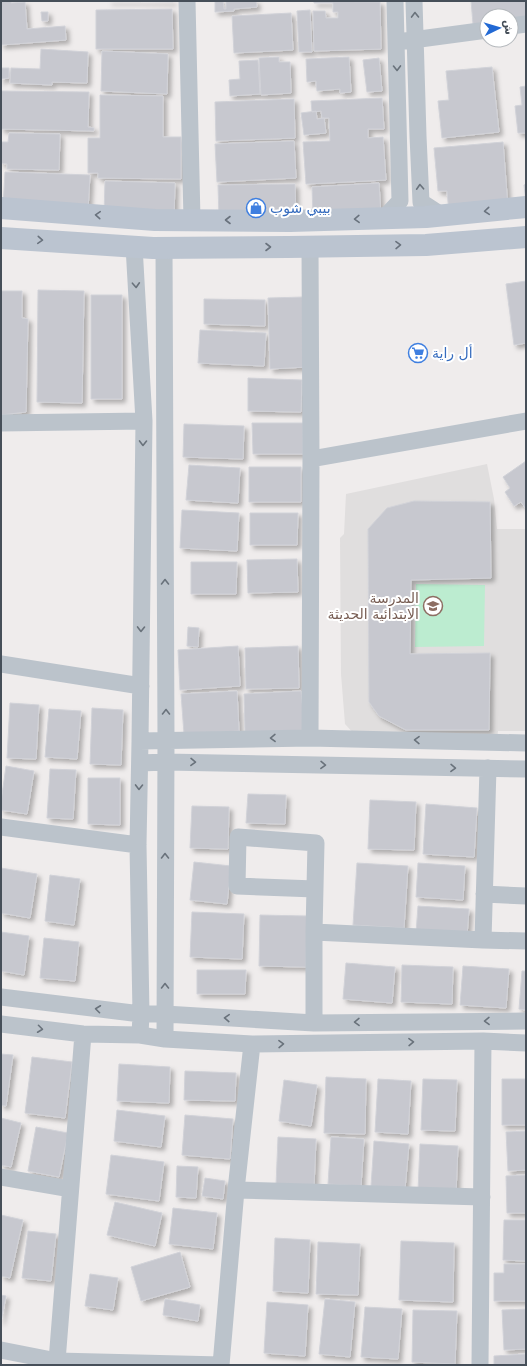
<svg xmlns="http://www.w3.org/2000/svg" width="527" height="1366" viewBox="0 0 527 1366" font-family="'DejaVu Sans',Cairo,sans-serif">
<defs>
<filter id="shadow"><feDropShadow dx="3.5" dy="3.5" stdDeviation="2" flood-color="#0004"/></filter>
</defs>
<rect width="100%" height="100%" fill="#efecec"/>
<path fill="#e0dede" d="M487,464L494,499L497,529H526V731H498L497,739L355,735L345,724L341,674L340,538L344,534L346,494Z"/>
<path fill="#bcecd0" d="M416,584L485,585L484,646L415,647Z"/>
<path fill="#c7c8cf" stroke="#d1d2d8" filter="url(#shadow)" d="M1,1H11V3L25,2L27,29L65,26L66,40L1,45Z
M108,1H173V2Z
M215,1H223L224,9H226V1H256L257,7L234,9V11L215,12Z
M314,1L380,2L381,49L314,51L313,11H325L326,18H338V12H333V3H314Z
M471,1H526V21L511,22V16H487V23L473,24Z
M172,9L173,49H96V10Z
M310,10L312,52H299L297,11Z
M41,12H48V21H42Z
M291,13L293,50L234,53L232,16Z
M41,49L88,52L87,83L52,82V85L10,83L11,68L40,69Z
M102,51L168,54L167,94L101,91Z
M279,57V62H290L291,93L261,95L259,58Z
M349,57L351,92L340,93V89L317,91L316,81L307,82L306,59Z
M379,58L382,91L367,92L363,60Z
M258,60L260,94L230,96L229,80L240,79L239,61Z
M492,67L499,132L442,138L438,101L449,100L446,71Z
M1,68H9V78L1,79V82Z
M526,86V133H518L515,106L522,105L520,87Z
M1,91L89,92L88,127L94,128V131L1,129Z
M100,95L163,96V137H181V179L98,178V173H88V138H100Z
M382,98L384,129H368V138L383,137L386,180L306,184L303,142L330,141L329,118H322L321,111L312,112L311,101Z
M294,99L295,138L216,141L215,102Z
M316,111L317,119L324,118L326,133L304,135L301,113Z
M9,133L60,134L59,170L7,169V164L1,163V142H8Z
M294,141L296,178L217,182L215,144Z
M503,142L508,208L449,213L447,191H438L434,148Z
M5,172L90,175L88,210L3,207Z
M105,181L175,183L174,217L104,214Z
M379,183L381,216L313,218L312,187Z
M295,184L296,219L219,218L218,185Z
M526,184V202L524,185Z
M526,281V343L514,345L506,284Z
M38,290L84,291L82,403L37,402Z
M1,291H22V318L28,319L26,412L1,415Z
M91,295H122V399H91Z
M303,297L306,367L270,369L268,298Z
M204,299L265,300V326L204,324Z
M200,330L266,333L264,366L198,363Z
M248,378L302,380L301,412L248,411Z
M252,423H303V454H253Z
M184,424L244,426L243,459L183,457Z
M526,461V509L521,502L514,506L505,492L510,488L503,477Z
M189,465L240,468L238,503L186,500Z
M249,467H301V502H249Z
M414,501L490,502L491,578L411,580L410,654L490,653L489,730H406L379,716L369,702L368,529L387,508Z
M182,510L239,513L237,551L180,548Z
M250,513H298L297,545H250Z
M297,559L298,592L248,593L247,560Z
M191,562H237L236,594H191Z
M188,627L199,628L198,647L187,646Z
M238,646L240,686L180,690L178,650Z
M298,646L299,688L246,689L245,648Z
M237,691L239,731L184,734L181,694Z
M301,691L305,732H245L244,694Z
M10,703L39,705L36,759L7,758Z
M92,708L123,710L121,765L90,764Z
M49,709L81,711L77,759L45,757Z
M6,766L34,771L27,814L1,810V802Z
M50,769L76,770L73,819L47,818Z
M88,778H120V825L88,824Z
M248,794L286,795L285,824L246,823Z
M370,800L416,802L414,850L368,849Z
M426,804L477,808L474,857L423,854Z
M192,806L229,807L228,849L190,848Z
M194,862L231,866L227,904L190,900Z
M357,863L408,866L404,928L353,925Z
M418,863L465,866L463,900L416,897Z
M1,868L37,874L30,918L1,913Z
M50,875L80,879L74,925L45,921Z
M418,906L469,909L467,936L416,933Z
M192,912L244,914L242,959L190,957Z
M260,915L307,916L306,967L259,966Z
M1,932L29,936L24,975L1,971Z
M44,938L79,942L75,981L40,978Z
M346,963L395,967L392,1003L343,999Z
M402,965L453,967L452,1004L401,1002Z
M463,966L509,969L506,1008L460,1005Z
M197,970H246L245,994H197Z
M522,971H526V1010L519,1009Z
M1,1054L13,1055L6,1106L1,1105Z
M32,1057L72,1062L65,1118L25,1113Z
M119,1064L170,1067L169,1103L117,1101Z
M185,1071L236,1073L235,1101L184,1100Z
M326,1077L366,1079L365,1134L324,1133Z
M378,1079L411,1081L408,1134L375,1132Z
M423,1079L457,1080L455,1131L421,1130Z
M502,1079H526V1125H502Z
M284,1080L317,1085L311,1126L279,1121Z
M117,1110L165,1116L161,1147L114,1141Z
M185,1115L233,1119L230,1159L182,1155Z
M1,1118L21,1123L11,1167L1,1165Z
M36,1127L68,1133L59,1177L28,1171Z
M526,1131V1170L508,1171L506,1132Z
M278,1137L316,1139L314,1187L276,1185Z
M331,1137L364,1139L361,1186L328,1184Z
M374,1141L409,1144L405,1189L371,1186Z
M420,1144L458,1146L456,1193L418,1191Z
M111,1155L164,1162L159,1201L106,1194Z
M177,1166L198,1167L196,1198L176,1197Z
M526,1175V1213H507L506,1176Z
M205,1178L225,1181L223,1199L202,1196Z
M115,1202L162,1213L155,1246L107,1235Z
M173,1208L217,1213L213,1249L169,1244Z
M1,1215L23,1220L10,1278L1,1276Z
M504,1220H526V1261L503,1260Z
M28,1231L56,1234L51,1281L22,1278Z
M275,1238L310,1240L308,1293L273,1291Z
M401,1241L454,1243L453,1302L399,1300Z
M318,1242L360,1244L358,1295L316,1294Z
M180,1252L190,1287L141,1301L131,1267Z
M504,1264H526V1301H494V1273H504Z
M90,1274L118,1278L113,1310L85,1306Z
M1,1295L6,1296L1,1322Z
M165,1299L200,1305L198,1321L163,1315Z
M325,1299L355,1302L350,1357L319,1354Z
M267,1302L308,1305L305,1356L264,1353Z
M365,1307L402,1309L398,1359L361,1357Z
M526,1309V1349L504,1350L502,1310Z
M413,1310L457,1311L455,1364L412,1362Z
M526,1354V1365H494V1356Z"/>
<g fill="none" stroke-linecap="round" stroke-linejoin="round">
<path stroke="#bbc3cb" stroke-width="17" d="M187,1L192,220
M414,1L418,136L421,202L441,215
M511,26L526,24
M405,41L487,30
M384,218L400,201L395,1
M134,246L144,421L140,741L138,845L141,1014L140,1035
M164,247L166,740L165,1039
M310,247L311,459L310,738
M1,423L144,421
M311,459L526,421
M1,664L141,686
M140,741L310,738L526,743
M140,763L166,762L526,769
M1,827L138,845
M315,889L237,886L238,837L316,843L314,932L483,940L488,768
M484,894L526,896
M314,932V1023
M483,940L526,941
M1,997L141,1014H165L314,1023L526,1021
M1,1024L83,1034L140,1035L165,1039L252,1044L483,1041L526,1043
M1,1177L70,1189
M236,1190L482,1197
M1,1350L57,1361L221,1365
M57,1361L83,1034
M221,1365L236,1190L252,1044
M480,1365L483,1041"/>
<path stroke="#bbc4d0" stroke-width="22" d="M1,208L155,220L290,221L426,217L526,207
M1,238L153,248L288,247L426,245L526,237"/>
</g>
<defs><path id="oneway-chevron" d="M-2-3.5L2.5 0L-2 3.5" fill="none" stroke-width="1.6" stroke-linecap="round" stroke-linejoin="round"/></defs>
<g stroke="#69727b">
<use href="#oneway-chevron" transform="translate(415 15) rotate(-91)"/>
<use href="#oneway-chevron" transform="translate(397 68) rotate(89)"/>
<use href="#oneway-chevron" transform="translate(420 187) rotate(-93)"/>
<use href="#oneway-chevron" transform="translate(136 285) rotate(87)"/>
<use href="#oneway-chevron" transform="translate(143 443) rotate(91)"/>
<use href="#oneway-chevron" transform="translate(165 582) rotate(-90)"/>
<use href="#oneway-chevron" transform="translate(141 629) rotate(91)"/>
<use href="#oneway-chevron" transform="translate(166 712) rotate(-90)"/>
<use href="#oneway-chevron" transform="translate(273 738) rotate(179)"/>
<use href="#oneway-chevron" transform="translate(417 740) rotate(-179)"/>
<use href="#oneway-chevron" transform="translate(193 762) rotate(1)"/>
<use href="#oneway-chevron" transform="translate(323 765) rotate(1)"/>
<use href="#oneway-chevron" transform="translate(453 768) rotate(1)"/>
<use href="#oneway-chevron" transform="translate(139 787) rotate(91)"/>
<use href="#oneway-chevron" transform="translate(165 856) rotate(-90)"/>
<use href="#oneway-chevron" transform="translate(165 986) rotate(-90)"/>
<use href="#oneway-chevron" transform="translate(98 1009) rotate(-173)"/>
<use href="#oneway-chevron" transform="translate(227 1018) rotate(-177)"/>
<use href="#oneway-chevron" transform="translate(487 1021) rotate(179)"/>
<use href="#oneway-chevron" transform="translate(357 1022) rotate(179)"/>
<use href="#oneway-chevron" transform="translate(40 1029) rotate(7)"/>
<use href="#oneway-chevron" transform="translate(411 1042) rotate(-1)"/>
<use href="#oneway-chevron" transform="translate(281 1044) rotate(-1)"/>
</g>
<g stroke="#69727d">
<use href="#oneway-chevron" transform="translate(487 211) rotate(175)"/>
<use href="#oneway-chevron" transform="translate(98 215) rotate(-176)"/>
<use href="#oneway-chevron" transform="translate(357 219) rotate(178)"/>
<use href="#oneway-chevron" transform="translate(228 220) rotate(-180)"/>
<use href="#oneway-chevron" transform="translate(40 240) rotate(4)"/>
<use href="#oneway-chevron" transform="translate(398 245) rotate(-1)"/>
<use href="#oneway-chevron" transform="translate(268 247)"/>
</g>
<defs>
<g id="shop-ring" transform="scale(1)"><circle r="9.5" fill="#fff" stroke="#3f7fe0" stroke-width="1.5"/><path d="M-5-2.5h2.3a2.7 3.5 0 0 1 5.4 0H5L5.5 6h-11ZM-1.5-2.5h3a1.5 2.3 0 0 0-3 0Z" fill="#3f7fe0"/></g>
<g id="supermarket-ring" transform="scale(1)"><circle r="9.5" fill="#fff" stroke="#3f7fe0" stroke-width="1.5"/><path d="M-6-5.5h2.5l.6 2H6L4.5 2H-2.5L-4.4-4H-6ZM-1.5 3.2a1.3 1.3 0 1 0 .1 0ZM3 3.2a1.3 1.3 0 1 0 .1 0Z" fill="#3f7fe0"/></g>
<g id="school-ring" transform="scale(1)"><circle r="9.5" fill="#fff" stroke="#8d6e63" stroke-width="1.5"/><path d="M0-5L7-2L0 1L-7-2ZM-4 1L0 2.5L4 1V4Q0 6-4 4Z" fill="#8d6e63"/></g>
</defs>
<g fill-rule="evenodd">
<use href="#shop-ring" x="256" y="208"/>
<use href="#supermarket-ring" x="418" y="353"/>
<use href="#school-ring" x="433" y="606"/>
</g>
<g text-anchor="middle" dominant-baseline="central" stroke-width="4" stroke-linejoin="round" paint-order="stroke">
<g font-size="14" fill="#366cbe" stroke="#fff" text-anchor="start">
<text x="270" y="208">بيبي شوب</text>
<text x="432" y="353">أل راية</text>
</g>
<g font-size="14" fill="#785e54" stroke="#fff" text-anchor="end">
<text x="419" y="598">المدرسة<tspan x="419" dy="16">الابتدائية الحديثة</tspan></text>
</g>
</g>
<rect width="527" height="1366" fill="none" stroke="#464f59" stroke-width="4"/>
<g transform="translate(499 28) rotate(85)"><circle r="19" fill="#ffffff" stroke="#b5b9bd"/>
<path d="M0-3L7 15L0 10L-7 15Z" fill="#2269d4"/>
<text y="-6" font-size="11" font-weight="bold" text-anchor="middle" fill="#464f59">ش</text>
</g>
</svg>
